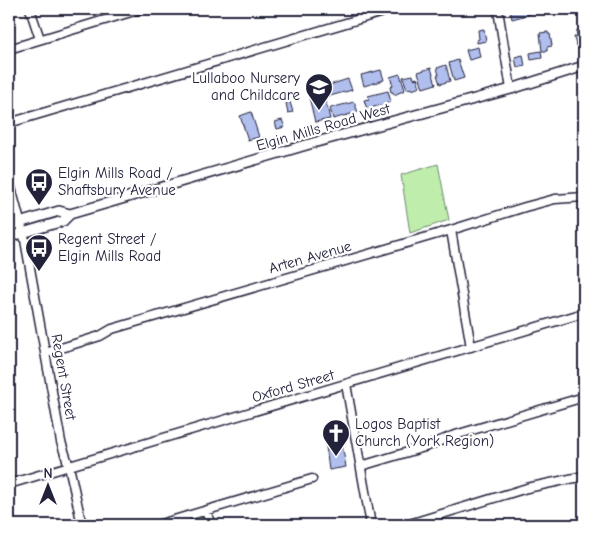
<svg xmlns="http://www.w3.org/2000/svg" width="593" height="534" viewBox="0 0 593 534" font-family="'Comic Neue',sans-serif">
<rect width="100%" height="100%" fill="#fff"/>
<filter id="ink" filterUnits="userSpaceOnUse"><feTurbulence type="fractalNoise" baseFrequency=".02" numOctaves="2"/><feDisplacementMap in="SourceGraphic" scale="10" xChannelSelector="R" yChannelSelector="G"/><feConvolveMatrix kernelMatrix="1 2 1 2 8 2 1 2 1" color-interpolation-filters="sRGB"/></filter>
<g filter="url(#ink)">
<path fill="#bfedab" stroke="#708873" d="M438,164L449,220L410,233L401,175Z"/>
<path fill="#b1bfef" stroke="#22223b" d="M510,9H537L538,12L512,19Z
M484,29L486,41L477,43V40L479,39L478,30Z
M584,29V44L576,46L574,37L577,36L576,31Z
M548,32V34H550L552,46L547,47V51H542L540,33Z
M478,47L480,57L469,60L466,50Z
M541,51L542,58L531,60L530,53Z
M523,55L525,66L517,68L515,57Z
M458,60L464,78L454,81L449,63Z
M446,65L450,81L440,84L437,75H439L437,68Z
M431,68L436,84L423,88L418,72Z
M381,70L384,80L364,86L361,75Z
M400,74L405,90L394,95L393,92H391L390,87L393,86L390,77Z
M413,75L414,79L417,78L420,87L412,90V88L407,89L403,77Z
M348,79L352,90L326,97L323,87Z
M320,91L322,102H326L330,119L315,122L309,97L312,96V93Z
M388,91L391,102L367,109L364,100L369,99L368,96Z
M290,102L293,112L288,113L286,103Z
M354,102L358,112L333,119L330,108Z
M251,112L259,137L248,140L240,116Z
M282,120L285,127L277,129L275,122Z
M342,444L346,467L329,470L326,447Z"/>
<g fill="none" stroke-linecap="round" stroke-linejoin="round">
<g stroke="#22223b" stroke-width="11">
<path id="minor" d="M30,9L40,39
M499,9L498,10L511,89
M9,49L141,9
M9,123L393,9
M9,180L25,240L61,442L69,466L82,525
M451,230L471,347
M45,353L100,336L112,329L451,230L525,207L555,199L584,197
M346,384L371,525
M361,466L428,446L452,436L584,397
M9,484L584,313
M206,511L211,525
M157,525L312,479
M406,525L527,488L584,476"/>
</g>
<g stroke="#22223b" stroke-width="12">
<path id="major" d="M9,226L59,211L70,214L313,143L511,89L584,66
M9,237L63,221L70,214"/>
</g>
<use href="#minor" stroke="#fff" stroke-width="8"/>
<use href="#major" stroke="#fff" stroke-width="9"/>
</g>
</g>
<defs>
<g id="school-pin" transform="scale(1.4375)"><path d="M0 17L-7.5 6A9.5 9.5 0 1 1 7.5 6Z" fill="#22223b" stroke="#fff"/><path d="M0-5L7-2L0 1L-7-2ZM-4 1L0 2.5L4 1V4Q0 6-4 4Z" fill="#fff"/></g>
<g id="bus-pin" transform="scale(1.4375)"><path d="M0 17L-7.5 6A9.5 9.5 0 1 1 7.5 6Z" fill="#22223b" stroke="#fff"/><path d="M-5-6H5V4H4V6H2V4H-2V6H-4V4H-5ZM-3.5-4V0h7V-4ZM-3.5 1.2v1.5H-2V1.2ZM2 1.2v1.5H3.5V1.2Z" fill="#fff"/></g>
<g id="church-pin" transform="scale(1.4375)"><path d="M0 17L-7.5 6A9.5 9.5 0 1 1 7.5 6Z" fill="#22223b" stroke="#fff"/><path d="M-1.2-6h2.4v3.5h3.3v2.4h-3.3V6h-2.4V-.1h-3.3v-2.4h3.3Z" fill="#fff"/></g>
</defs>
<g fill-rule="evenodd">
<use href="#school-pin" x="319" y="87"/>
<use href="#bus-pin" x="39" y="182"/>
<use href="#bus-pin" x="39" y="248"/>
<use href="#church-pin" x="336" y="433"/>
</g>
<g text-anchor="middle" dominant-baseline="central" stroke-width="4.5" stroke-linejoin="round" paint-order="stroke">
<g font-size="15" fill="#22223b" stroke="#fff" text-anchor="start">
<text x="300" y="78" text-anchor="end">Lullaboo Nursery<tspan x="300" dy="17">and Childcare</tspan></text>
<text x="58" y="173">Elgin Mills Road /<tspan x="58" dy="17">Shaftsbury Avenue</tspan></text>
<text x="58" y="239">Regent Street /<tspan x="58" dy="17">Elgin Mills Road</tspan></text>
<text x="355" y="424">Logos Baptist<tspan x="355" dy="17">Church (York Region)</tspan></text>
</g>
<g font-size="15" fill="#22223b" stroke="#fff">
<text transform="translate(323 127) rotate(-16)">Elgin Mills Road West</text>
<text transform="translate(310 257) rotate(-16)">Arten Avenue</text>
<text transform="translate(64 377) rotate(80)">Regent Street</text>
<text transform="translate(293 386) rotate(-16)">Oxford Street</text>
</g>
</g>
<rect width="593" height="534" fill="none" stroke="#fff" stroke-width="30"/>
<rect x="15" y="15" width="563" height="504" fill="none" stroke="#22223b" stroke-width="2" filter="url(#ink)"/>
<g transform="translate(48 486)" stroke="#ffffff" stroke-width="4" paint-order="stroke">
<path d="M0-4L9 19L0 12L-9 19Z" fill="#22223b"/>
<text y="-8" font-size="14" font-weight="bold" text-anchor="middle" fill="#22223b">N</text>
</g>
</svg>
